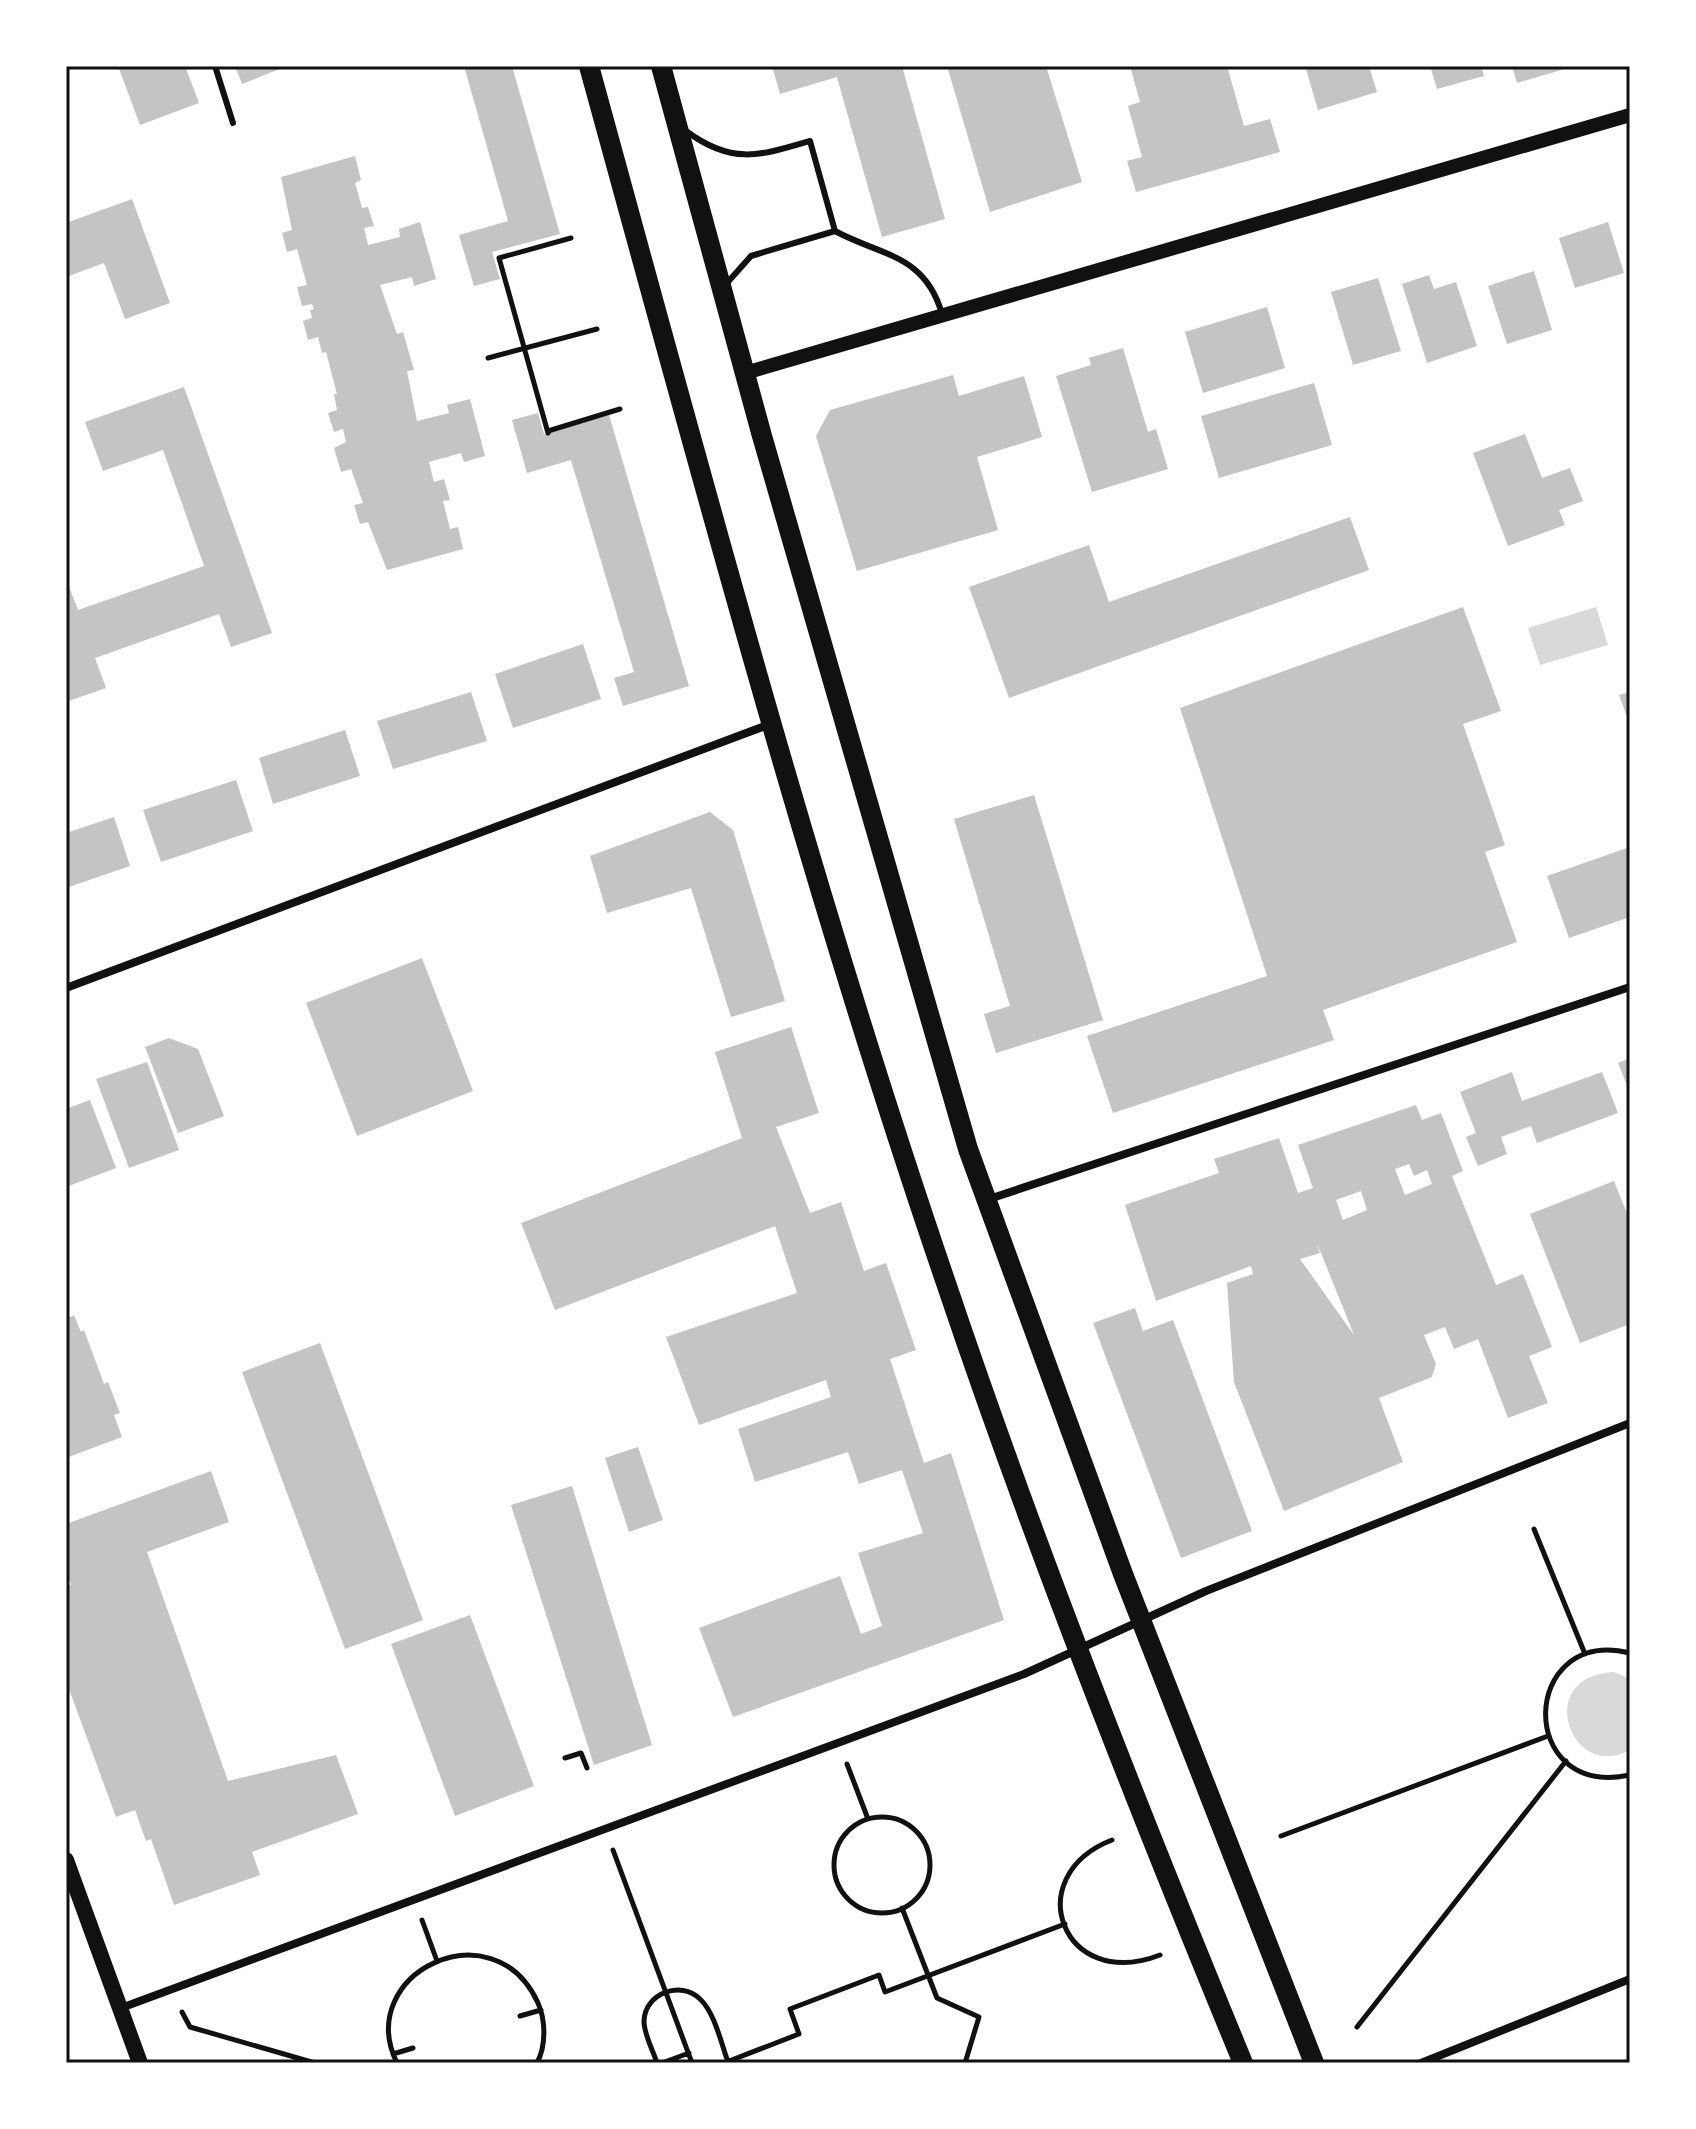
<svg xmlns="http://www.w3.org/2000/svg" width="1696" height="2129" viewBox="0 0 1696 2129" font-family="'PT Sans',sans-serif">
<rect width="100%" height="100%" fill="#fff"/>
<path fill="#d9d9d9" d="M1596,607L1608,645L1540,665L1528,628Z
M1614,1672L1630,1679V1750C1571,1783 1532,1676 1614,1672Z"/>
<path fill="#c4c4c4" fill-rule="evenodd" d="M118,66H185L199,103L140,125Z
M235,66H287L242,84Z
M464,66H512L560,234L492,252L500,279L474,286L459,235L508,221Z
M772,66H902L945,219L882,237L837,77L780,94Z
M947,66H1046L1082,182L990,212Z
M1130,66H1227L1244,126L1270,119L1280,152L1136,192L1127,161L1142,157L1128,106L1140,102Z
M1305,66H1369L1377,92L1318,110Z
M1430,66H1481L1484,76L1437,89Z
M1512,66H1571V67L1517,83Z
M355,156L361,180L355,183L362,208L368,207L374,226L364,228L368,245L400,237L399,229L420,222L436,279L414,286L412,277L380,285L397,334L403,332L414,370L407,371L417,421L449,413L447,405L470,399L485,456L464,462L461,453L429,462L434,482L444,479L450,500L443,501L450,529L458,527L463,549L387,570L368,522L360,524L354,505L363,503L351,469L341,472L334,448L346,442L343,429L334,432L328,413L337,410L334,394H337L326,352L322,353L318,337L308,340L303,321L312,318L310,310L314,309L312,304L302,306L297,287L307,285L297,249L287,252L282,233L292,230L281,177Z
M132,199L170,303L125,319L104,263L66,277V223Z
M1608,222L1624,273L1575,288L1559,238Z
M1534,271L1552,330L1507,344L1488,286Z
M1429,275L1434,289L1456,282L1477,346L1427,363L1402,284Z
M1378,278L1401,351L1353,365L1331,292Z
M1267,307L1285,368L1203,393L1185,332Z
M1123,348L1148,432L1156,429L1168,469L1092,492L1056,376L1091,365L1089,358Z
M953,375L959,396L1024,376L1042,437L977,457L998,530L857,571L816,436L830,410Z
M1314,383L1332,445L1219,478L1201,416Z
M184,387L272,633L231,647L219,614L95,658L106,688L66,702V579L78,610L204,566L163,450L103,471L85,422Z
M538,413L544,434L609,415L689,686L623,706L614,678L634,672L571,460L527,473L512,420Z
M1525,434L1542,478L1570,468L1583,501L1559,510L1565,525L1508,546L1473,453Z
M1350,517L1369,570L1009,698L969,587L1089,545L1109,602Z
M1463,607L1501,711L1463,724L1505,845L1485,852L1517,942L1323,1010L1334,1040L1113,1113L1087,1036L1267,976L1180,708Z
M583,644L601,699L513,728L495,674Z
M471,692L487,741L393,769L377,721Z
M1630,692V725L1619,695Z
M345,730L360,776L273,804L259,758Z
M236,780L253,831L161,862L143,810Z
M1034,795L1103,1020L996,1053L984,1014L1010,1006L954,819Z
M710,812L733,830L785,1001L731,1017L691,888L607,913L590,856Z
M114,817L130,866L66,888V833Z
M1630,847V917L1569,938L1547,876Z
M422,958L473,1091L357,1136L306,1003Z
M791,1027L819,1113L776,1127L810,1213L841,1202L864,1271L886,1263L916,1350L890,1359L924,1463L951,1453L1004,1620L733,1717L699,1628L840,1576L861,1634L882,1626L858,1553L923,1533L902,1470L859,1484L848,1452L755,1482L738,1429L831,1397L826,1380L699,1425L666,1337L797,1293L775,1226L555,1310L521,1223L742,1138L715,1052Z
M169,1038L198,1049L224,1116L178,1133L145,1047Z
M1630,1058V1093L1618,1063Z
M147,1062L179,1150L129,1168L96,1079Z
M1512,1072L1522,1101L1602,1072L1618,1113L1537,1143L1531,1126L1501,1137L1507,1154L1478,1166L1466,1137L1476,1133L1460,1092Z
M90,1100L116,1168L66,1187V1109Z
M1416,1105L1422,1120L1441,1113L1463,1171L1452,1176L1496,1285L1523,1274L1552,1347L1529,1356L1548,1403L1508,1418L1478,1339L1454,1349L1445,1327L1424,1335L1436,1364L1432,1377L1379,1398L1403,1462L1284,1511L1234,1382L1227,1283L1253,1274L1251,1266L1156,1301L1125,1205L1219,1173L1214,1159L1279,1138L1298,1193L1313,1188L1298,1145ZM1409,1164L1414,1176L1427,1170L1432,1184L1405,1195L1395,1169ZM1361,1191L1367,1210L1343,1220L1336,1200ZM1316,1243L1321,1253L1354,1335L1300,1259L1320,1253Z
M1614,1181L1630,1221V1324L1580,1343L1530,1214Z
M1135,1308L1143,1331L1173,1320L1252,1531L1181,1558L1093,1323Z
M74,1315L81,1332L84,1330L104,1384L108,1382L120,1413L114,1415L122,1437L66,1458V1319Z
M320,1343L423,1620L345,1649L242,1372Z
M638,1447L663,1520L629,1532L605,1458Z
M211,1471L229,1522L147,1552L228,1781L336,1755L358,1814L252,1852L260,1875L174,1905L151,1839L146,1841L135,1810L116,1817L66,1681V1586L71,1585L66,1569V1524Z
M572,1486L652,1745L594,1765L511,1505Z
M470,1615L534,1786L455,1816L391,1644Z"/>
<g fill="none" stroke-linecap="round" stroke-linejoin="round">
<path stroke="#111" stroke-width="5" d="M488,358L597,329
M548,431L620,409
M548,433L499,258L571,238
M1534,1529L1585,1654
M1630,1653C1520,1626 1515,1799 1630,1775
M565,1758L581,1753L587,1768
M847,1764L868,1819
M834 1865a48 48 0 1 1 96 0a48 48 0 1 1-96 0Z
M1281,1836L1548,1736
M1112,1840C1019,1876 1062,1993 1160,1955
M613,1850L692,2063
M902,1908L937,1998L979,2017L965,2063
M422,1920L437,1961
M182,2012L190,2027L315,2063
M520,2016L541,2010
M1357,2027L1566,1761
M393,2054L413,2048
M397,2063C353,1974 493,1905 538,2003C546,2021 546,2046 537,2063
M657,2063C653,2050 644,2035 644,2021C645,1993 681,1980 700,1999C715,2013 721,2043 728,2062
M662,2063L689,2053
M724,2063L799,2034L790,2009L879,1975L885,1992L1065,1924"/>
<path stroke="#111" stroke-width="6" d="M215,66L233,123
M686,131C732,165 759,156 810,141L835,231C881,256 925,254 942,314
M727,283L751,256L835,231"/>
<path stroke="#111" stroke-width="8" d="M66,988L773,723
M986,1200L1630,987
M121,2008L1024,1674L1206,1591L1630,1423
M1421,2063L1630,1979"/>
<path stroke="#111" stroke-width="14" d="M745,373L1630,115"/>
<path stroke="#111" stroke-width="16" d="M66,1860L140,2063"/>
<path stroke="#111" stroke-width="20" d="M589,66C701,473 809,883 946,1283C1035,1547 1137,1806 1243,2063
M661,66L762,436L968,1149L1123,1574L1314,2063"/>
</g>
<rect width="1696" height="2129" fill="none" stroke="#ffffff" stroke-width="136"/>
<rect x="68" y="68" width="1560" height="1993" fill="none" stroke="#111" stroke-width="3"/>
</svg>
